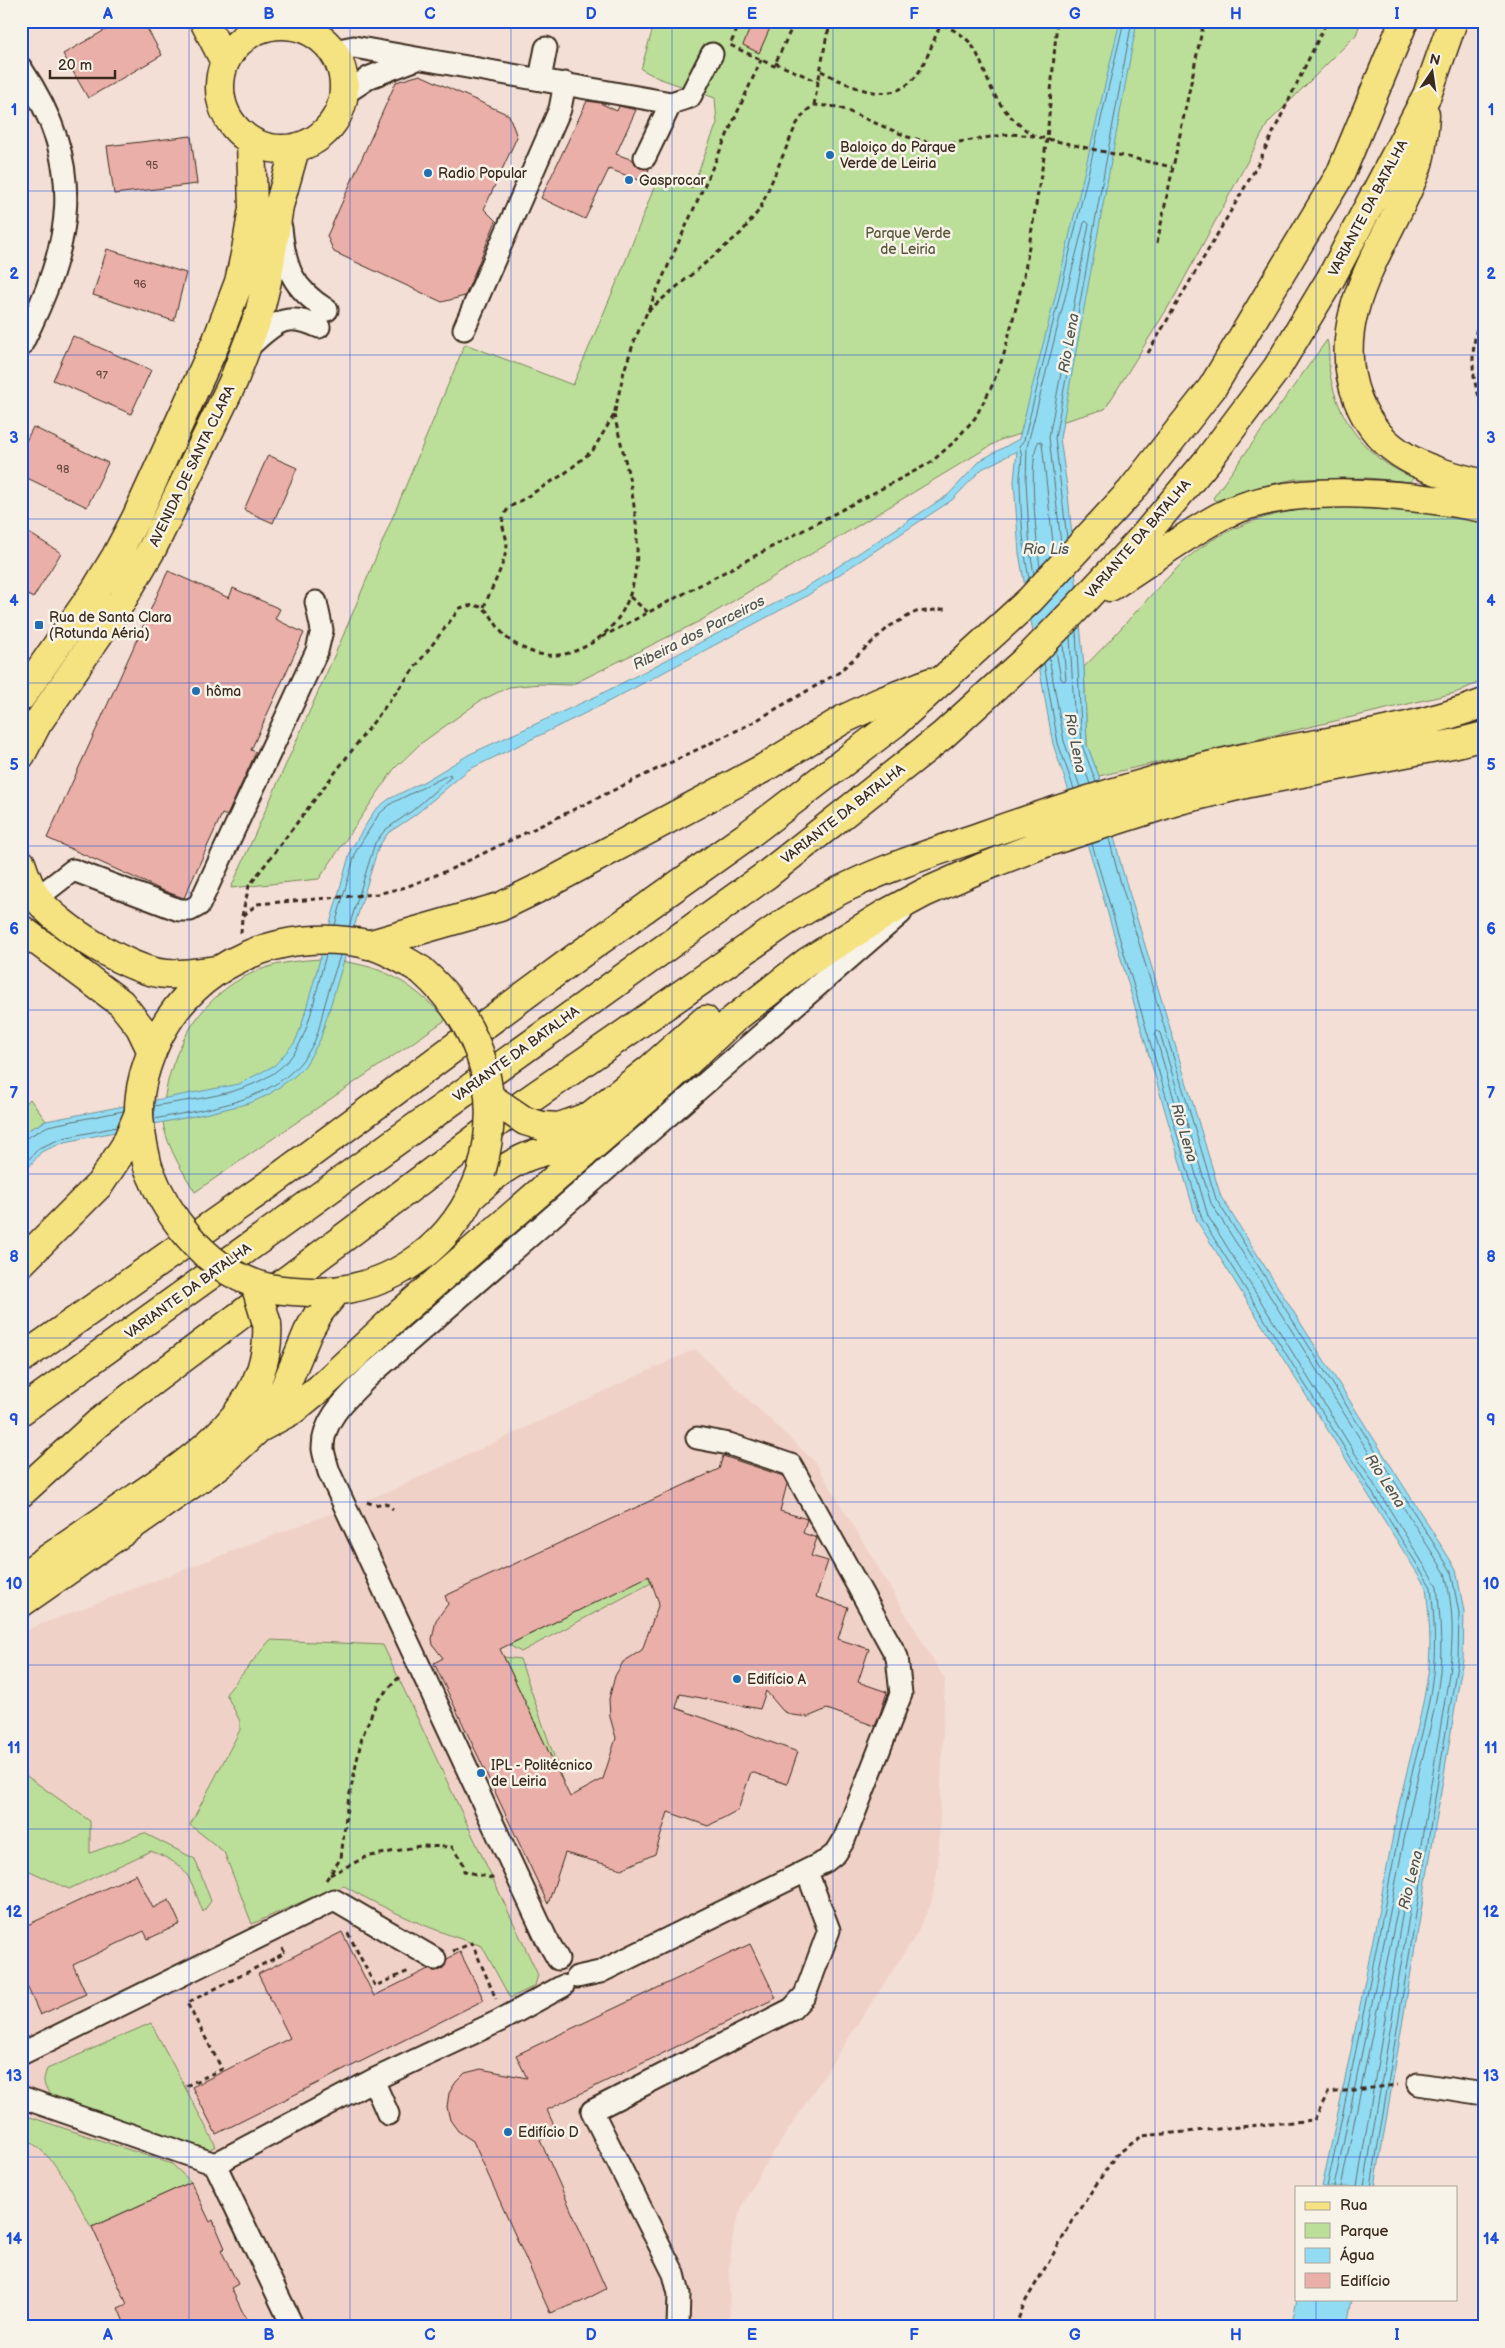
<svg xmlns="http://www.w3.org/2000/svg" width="1505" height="2348" viewBox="0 0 1505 2348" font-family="'Balsamiq Sans',sans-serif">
<rect width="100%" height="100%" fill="#f3dfd5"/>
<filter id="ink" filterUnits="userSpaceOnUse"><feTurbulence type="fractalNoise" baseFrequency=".02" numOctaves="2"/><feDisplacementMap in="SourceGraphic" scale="10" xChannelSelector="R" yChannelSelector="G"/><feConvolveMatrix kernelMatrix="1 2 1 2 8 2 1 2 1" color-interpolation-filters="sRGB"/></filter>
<g filter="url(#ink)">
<path fill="#f0d1c8" d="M695,1349L816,1463L945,1680L938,1866L931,1904L916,1935L762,2170L743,2204L734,2229L729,2268L730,2327H21V1632L392,1490Z"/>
<path fill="#bbdf99" stroke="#7b845c" d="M655,21H1361L1356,35L1268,123L1175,296L1105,409L1000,440L700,621L571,685L540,684L509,687L480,701L420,744L394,769L319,879L231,888L343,636L465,344L573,385L622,270L659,175L692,188L717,123L715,98L658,78L641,69Z
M1327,340C1330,350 1328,363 1330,374C1338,420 1367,459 1410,476L1413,478L1411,482L1367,478L1295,479L1258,487L1215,501L1213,498Z
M1373,502L1484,515V680L1455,693L1099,776L1087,745L1084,667C1118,634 1147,597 1181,564C1233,514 1305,506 1373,502Z
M324,959C384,965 404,978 447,1019L195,1192C183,1172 170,1152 164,1128C162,1116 164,1101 166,1090C175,1043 204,995 250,974C273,963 298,960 324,959Z
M30,1099L46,1121L30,1129L21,1138V1109Z
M648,1576L651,1583L521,1652L509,1645Z
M270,1640L383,1645L538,1975L535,1986L510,1998L482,1946C434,1931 388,1911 344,1886L317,1895L252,1924L224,1852L190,1825L240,1730V1721L226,1694Z
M504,1657L520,1659L563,1782Z
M21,1772L90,1821V1853L144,1833L195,1859L211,1901L203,1912C189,1876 189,1866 151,1851L69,1889L21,1867Z
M151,2023L216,2146L208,2150L52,2096C43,2086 42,2082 47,2069Z
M21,2114L172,2164L191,2182L91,2227C73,2195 57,2153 21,2137Z"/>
<path fill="#92dcf3" stroke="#6f959e" d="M1120,21H1137L1060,438L1068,494L1084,667L1087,745L1099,776L1122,869L1221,1197L1456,1569L1464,1612L1463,1659L1455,1708L1375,2187H1322C1349,2064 1373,1942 1396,1819C1406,1770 1421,1723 1428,1674C1432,1645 1429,1616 1426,1587L1197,1221L1093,862L1053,744L1019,553L1014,481L1017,451L982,469L952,500L805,597L602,705L468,770L415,815L388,833L379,846L375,858L320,1040L305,1066L296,1075L268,1095L250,1103L209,1113L65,1142L41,1152L21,1177V1138L30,1129L46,1121L239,1084L275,1065L295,1042L301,1027L351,849L375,810L389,799L425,781L470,754L599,695L805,588L948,495L981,460L1019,439L1054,301Z
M1297,2299H1352L1347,2327H1291Z"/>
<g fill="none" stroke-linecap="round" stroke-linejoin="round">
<path stroke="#5e7173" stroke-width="1" d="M1067,538L1055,438L1132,21
M1040,567C1037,546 1027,455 1039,441L1042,443L1054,552
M1034,574L1030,551L1026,481L1027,447L1084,223L1086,221L1089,224L1049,437L1061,544
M1029,579C1023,548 1021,515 1020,483C1019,471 1025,457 1019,446L1024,440L1058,302L1124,21
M1076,631L1082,745L1096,782
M1070,637L1076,745L1090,784
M1056,651L1061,679L1064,681L1066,679L1063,644
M1049,658L1064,741L1080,787
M1044,663L1058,743L1074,789
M1109,838L1117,870L1216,1199L1451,1571L1459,1613L1458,1659L1371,2187
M1092,844L1202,1219L1431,1587C1434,1615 1436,1644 1433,1673C1428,1722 1411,1769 1402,1817C1378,1940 1354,2064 1327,2187
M335,925L356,851L379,814L392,803L450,774L451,777L412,811L385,830L375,843L349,927
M154,1106C203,1097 275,1094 300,1043C312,1019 318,982 326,955
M154,1119C213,1107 286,1102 315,1040C319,1031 321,1020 323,1011C328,992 334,974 340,956
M21,1141L48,1126L123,1111
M21,1168L39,1148L63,1138L117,1127
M1334,2187C1360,2065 1384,1943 1408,1820C1417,1771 1435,1722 1440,1672C1442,1643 1440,1615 1437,1586L1208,1216L1155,1034L1157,1031L1160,1033L1211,1203L1445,1573C1457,1622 1452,1658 1444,1706L1364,2187
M1341,2187L1400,1897L1403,1895L1405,1898L1357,2187"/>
</g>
<path fill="#eaafa8" stroke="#3b2a1e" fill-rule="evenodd" d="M121,21H143L162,55L88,98L63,54Z
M753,21H773L759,53L743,45Z
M420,75L509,115L517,137L484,209L496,221L465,296L442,302L334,252L327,236L396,82Z
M587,101L600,103L617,111L619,106L636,110L616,154L633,160L640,168L649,169L644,182L609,169L585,219L541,198Z
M191,136L197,184L114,194L107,146Z
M107,249L186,273L174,321L93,295Z
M73,336L151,370L131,414L53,380Z
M33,427L108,463L87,507L21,475V451Z
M268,455L297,468L273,523L244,510Z
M21,528L61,553L33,598L21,591Z
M168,571L229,598L233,588L280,609L275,619L304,633L251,750L256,752L227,816L222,814L184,898L164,891L47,838Z
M723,1456L783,1476L787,1484L780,1511L807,1519L803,1533L817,1538L811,1556L828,1561L816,1597L848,1607L838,1639L869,1649L858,1682L887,1692L880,1714L875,1726L827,1709L808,1717L792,1715L783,1711L766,1691L760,1709L680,1694L676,1708L798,1752L787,1784L751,1772L738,1810L708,1826L668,1812L655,1854L622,1869L565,1853L548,1904L434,1663L443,1658L433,1645L432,1639L436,1620L448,1604L445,1596L719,1469ZM649,1576L659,1603L642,1650L623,1662L615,1676L609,1699L610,1717L616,1738L603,1779L570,1797L500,1649Z
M136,1874L153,1908L169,1900L180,1924L148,1939L144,1931L73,1965L86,1994L40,2015L27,1986L21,1989V1928Z
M342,1932L374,1996L428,1969L434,1971L441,1970L445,1966L447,1959L460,1952L484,2000L216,2134L192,2087L290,2038L258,1974Z
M750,1944L776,1998L547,2110L557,2132L540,2140L606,2289L581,2302L550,2313L473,2141L458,2131L450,2120L447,2107L449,2093L456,2082L465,2073L481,2069L527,2078L516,2055Z
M191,2182L210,2222L213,2220L225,2248L221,2250L238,2284L231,2288L250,2327H126L118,2308L127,2304L92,2227Z"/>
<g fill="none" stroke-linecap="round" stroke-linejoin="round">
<g stroke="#3b2a1e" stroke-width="25">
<path id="minor" d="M281,25L283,21
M318,36L320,21
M333,51L354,47L671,103L690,97L712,54
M21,68C88,168 73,243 21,346
M540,79L546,48
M344,94L370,77L417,59
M645,157L671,103
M281,228C285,268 292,288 327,310
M464,329L560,109L565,83
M247,348C274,325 283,310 319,327
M37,898L73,870L179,910H190L199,905L317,651L322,630L316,602
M558,1959L546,1938L329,1472C327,1465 324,1456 323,1449C322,1418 350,1396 369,1376L901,913
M577,1977L600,1972L826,1861L836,1853L844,1840L901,1694L897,1657L791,1465L729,1444L697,1438
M21,2054L334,1900L435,1959
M373,2080L388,2114
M1418,2084L1484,2094
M21,2097L215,2164L293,2327
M215,2164L373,2080L499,2021L563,1986
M678,2327L679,2294L674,2274L592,2111L792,2009L805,1995L829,1930L807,1872"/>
</g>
<g stroke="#3b2a1e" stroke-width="31">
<path id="major" d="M204,21L225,62
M220 87a62 62 0 1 1 124 0a62 62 0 1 1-124 0Z
M21,697L96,589L116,556L136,518L217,340L239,282L246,250L253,208L251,141
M21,755L37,724L121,602L153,547L233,382L259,314L267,281L279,206L295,149
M21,863C25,875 29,887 37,898C58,927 131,972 167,974C183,975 201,972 217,970
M21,929L121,1003L140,1027L152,1052
M542,1126L559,1127L590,1116L650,1069L705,1020
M148,1167C144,1150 140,1132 139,1115C138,1089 147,1061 158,1038C197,961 283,927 367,944C386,949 404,960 421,970
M473,1195C492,1177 510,1162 535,1154C556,1148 576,1145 596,1136
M318,1292C395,1290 455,1244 481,1173
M258,1429L293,1410L320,1388L396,1317L664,1084L734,1019L807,962L885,914L924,893L981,868L1045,843L1180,800L1250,783L1457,743L1484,736
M21,1493L98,1423L131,1397L509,1114L787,921C807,909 827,896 849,886C893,865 938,851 984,835C1069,805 1156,777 1244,758C1324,741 1408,732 1484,703
M21,1577C55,1554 88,1531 121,1508C184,1465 273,1412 267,1324
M21,1603L222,1463L258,1429L285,1387L308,1332L320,1311L336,1292"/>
</g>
<g stroke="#3b2a1e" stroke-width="31">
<path id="highway" d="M1425,114C1424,133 1422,155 1415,173C1386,247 1325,317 1358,400C1380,457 1429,471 1484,484
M1110,587C1146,564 1181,538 1219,517C1289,480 1408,494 1484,508
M368,945L500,907L547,884L764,768L844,719L880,702L931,682
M21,1263L100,1184L125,1146L139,1113
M21,1359L271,1183L575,958L744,838L895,723L1030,600L1131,491L1212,388L1340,175L1404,21
M21,1411L765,876L942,736L1032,654L1075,610L1143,537L1208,460L1277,368L1331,278L1427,95L1453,21"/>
</g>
<path stroke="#3b2a1e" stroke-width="3" stroke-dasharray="5 4" stroke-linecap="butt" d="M741,21L730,45L774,66L795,21
M812,21L829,30
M935,21C947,27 963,33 971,44C980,56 983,70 989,83C998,106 1014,122 1034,136
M775,63L819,82
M821,71C849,85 890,109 916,76C927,62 933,40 941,24
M814,105L827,34L833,21
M1157,243L1204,21
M1484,303C1473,336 1466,374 1484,407
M648,311L741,233L760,209L796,125L805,112L814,105L838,107L908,137L940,145L1010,134L1034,136L1172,167
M1148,353L1256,168L1327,21
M630,597L649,613
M484,607C491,589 502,570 506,551C511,534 493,524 510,507L564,474L593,450L614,415L624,371L635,339L761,60
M602,637L930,463L954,442L975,418L992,386L1004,354L1024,276L1047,139L1057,21
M242,916L249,886L460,608C491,598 489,621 507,638C512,643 521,647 527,650C548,659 568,656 588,645C667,601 631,484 614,415
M241,933L242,917L257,904L377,894L406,887L449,870L750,724L838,673L890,626L916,612L945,609
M367,1502L374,1505L385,1503L393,1509
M330,1875L366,1857L420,1846L452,1847L463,1863L464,1871L495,1879
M326,1880L341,1858L347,1807L362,1737L377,1701L401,1675
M348,1933L375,1986L411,1970
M453,1951L472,1943L496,1999
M186,2086L222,2069L187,2003L285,1953L282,1948
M1015,2327L1025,2302L1081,2207L1116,2155L1142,2136L1314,2120L1328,2093L1397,2085"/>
<use href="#minor" stroke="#f7f3e8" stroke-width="21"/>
<use href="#major" stroke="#f5e382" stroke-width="28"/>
<use href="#highway" stroke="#f5e382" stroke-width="28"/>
<g stroke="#3b2a1e" stroke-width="31" stroke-linecap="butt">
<path id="major-bridge" d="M421,970C483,1025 503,1094 481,1173
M491,1098L525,1121L542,1126
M148,1167C167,1216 202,1264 253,1283C272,1291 294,1291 313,1292
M255,1284L267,1324"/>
</g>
<use href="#major-bridge" stroke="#f5e382" stroke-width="28"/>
</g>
</g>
<path fill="none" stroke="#1d4ed8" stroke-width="1" stroke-opacity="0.55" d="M189,21V2327M350,21V2327M511,21V2327M672,21V2327M833,21V2327M994,21V2327M1155,21V2327M1316,21V2187M21,191H1484M21,355H1484M21,519H1484M21,683H1484M21,846H1484M21,1010H1484M21,1174H1484M21,1338H1484M21,1502H1484M21,1665H1484M21,1829H1484M21,1993H1484M21,2157H1484M1316,2299V2327"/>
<g fill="#1f6fb2" stroke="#f7f3e8" stroke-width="2">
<circle cx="830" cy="155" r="5"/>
<circle cx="428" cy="173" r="5"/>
<circle cx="629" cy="180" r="5"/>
<rect x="34" y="620" width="10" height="10" rx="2.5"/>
<circle cx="196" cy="691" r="5"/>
<circle cx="737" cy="1679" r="5"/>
<circle cx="481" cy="1773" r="5"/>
<circle cx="508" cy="2132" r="5"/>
</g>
<g text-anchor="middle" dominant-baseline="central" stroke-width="5" stroke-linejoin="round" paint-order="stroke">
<g font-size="11" fill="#674b40">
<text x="152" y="165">95</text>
<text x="140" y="284">96</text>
<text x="102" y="375">97</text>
<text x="63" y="469">98</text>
</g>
<g font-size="14" fill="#3b2a1e" stroke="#f7f3e8" text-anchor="start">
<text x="840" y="147">Baloiço do Parque<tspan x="840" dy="16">Verde de Leiria</tspan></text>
<text x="438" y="173">Radio Popular</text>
<text x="639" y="180">Gasprocar</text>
<text x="49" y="617">Rua de Santa Clara<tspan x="49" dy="16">(Rotunda Aéria)</tspan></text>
<text x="206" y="691">hôma</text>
<text x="747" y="1679">Edifício A</text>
<text x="491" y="1765">IPL - Politécnico<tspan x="491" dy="16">de Leiria</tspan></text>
<text x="518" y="2132">Edifício D</text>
</g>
<g font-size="14" fill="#3b2a1e" stroke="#f7f3e8">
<text transform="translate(1368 208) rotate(-62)">VARIANTE DA BATALHA</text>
<text transform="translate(192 466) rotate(-64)">AVENIDA DE SANTA CLARA</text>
<text transform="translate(1138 539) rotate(-49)">VARIANTE DA BATALHA</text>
<text transform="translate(843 814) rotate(-38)">VARIANTE DA BATALHA</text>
<text transform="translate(516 1054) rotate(-36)">VARIANTE DA BATALHA</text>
<text transform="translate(188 1291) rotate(-36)">VARIANTE DA BATALHA</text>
</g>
<g font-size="14" fill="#5b573d" stroke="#f7f3e8">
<text x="908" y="233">Parque Verde<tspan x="908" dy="16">de Leiria</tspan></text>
</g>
<g font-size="15" font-style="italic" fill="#515653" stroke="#f7f3e8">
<text transform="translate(1069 343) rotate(-80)">Rio Lena</text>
<text x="1046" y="549">Rio Lis</text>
<text transform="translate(699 633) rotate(-27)">Ribeira dos Parceiros</text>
<text transform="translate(1075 743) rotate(79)">Rio Lena</text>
<text transform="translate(1184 1133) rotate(74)">Rio Lena</text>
<text transform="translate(1385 1481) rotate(57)">Rio Lena</text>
<text transform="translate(1411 1880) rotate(-76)">Rio Lena</text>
</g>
</g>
<rect width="1505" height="2348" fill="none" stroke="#f7f3e8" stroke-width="55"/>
<rect x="1295" y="2186" width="162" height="115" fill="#f7f3e8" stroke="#aca397"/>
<rect x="1305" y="2202" width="25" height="8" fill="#f5e382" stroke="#aca397"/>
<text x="1340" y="2210" font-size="15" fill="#3b2a1e">Rua</text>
<rect x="1305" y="2223" width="25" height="15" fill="#bbdf99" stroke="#aca397"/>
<text x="1340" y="2236" font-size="15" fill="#3b2a1e">Parque</text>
<rect x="1305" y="2248" width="25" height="15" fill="#92dcf3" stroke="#aca397"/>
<text x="1340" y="2260" font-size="15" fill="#3b2a1e">Água</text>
<rect x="1305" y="2273" width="25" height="15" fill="#eaafa8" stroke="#aca397"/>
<text x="1340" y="2286" font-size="15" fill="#3b2a1e">Edifício</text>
<g transform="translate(1432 72) rotate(13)" stroke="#f7f3e8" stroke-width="4" paint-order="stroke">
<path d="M0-4L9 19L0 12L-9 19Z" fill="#3b2a1e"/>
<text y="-8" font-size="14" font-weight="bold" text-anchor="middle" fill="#3b2a1e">N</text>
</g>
<path d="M50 70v8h65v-8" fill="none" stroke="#3b2a1e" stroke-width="2.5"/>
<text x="58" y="70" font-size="15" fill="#3b2a1e" stroke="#f7f3e8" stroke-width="4" paint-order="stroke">20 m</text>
<rect x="28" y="28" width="1450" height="2292" fill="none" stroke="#1d4ed8" stroke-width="2"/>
<g font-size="16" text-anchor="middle" font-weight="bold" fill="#1d4ed8">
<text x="108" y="19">A</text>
<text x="269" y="19">B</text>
<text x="430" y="19">C</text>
<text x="591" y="19">D</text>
<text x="752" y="19">E</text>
<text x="914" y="19">F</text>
<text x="1075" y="19">G</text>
<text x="1236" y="19">H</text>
<text x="1397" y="19">I</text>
<text x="14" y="115">1</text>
<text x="1491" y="115">1</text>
<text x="14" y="279">2</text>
<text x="1491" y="279">2</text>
<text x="14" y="443">3</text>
<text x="1491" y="443">3</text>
<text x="14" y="606">4</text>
<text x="1491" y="606">4</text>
<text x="14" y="770">5</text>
<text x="1491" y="770">5</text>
<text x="14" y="934">6</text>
<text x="1491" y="934">6</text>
<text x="14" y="1098">7</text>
<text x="1491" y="1098">7</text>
<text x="14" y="1262">8</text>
<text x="1491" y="1262">8</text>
<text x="14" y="1425">9</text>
<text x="1491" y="1425">9</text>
<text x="14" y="1589">10</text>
<text x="1491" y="1589">10</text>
<text x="14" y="1753">11</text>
<text x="1491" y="1753">11</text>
<text x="14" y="1917">12</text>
<text x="1491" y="1917">12</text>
<text x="14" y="2081">13</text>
<text x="1491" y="2081">13</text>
<text x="14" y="2244">14</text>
<text x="1491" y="2244">14</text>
<text x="108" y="2340">A</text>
<text x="269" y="2340">B</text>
<text x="430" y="2340">C</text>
<text x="591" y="2340">D</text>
<text x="752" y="2340">E</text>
<text x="914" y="2340">F</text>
<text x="1075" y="2340">G</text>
<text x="1236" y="2340">H</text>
<text x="1397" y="2340">I</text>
</g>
</svg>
